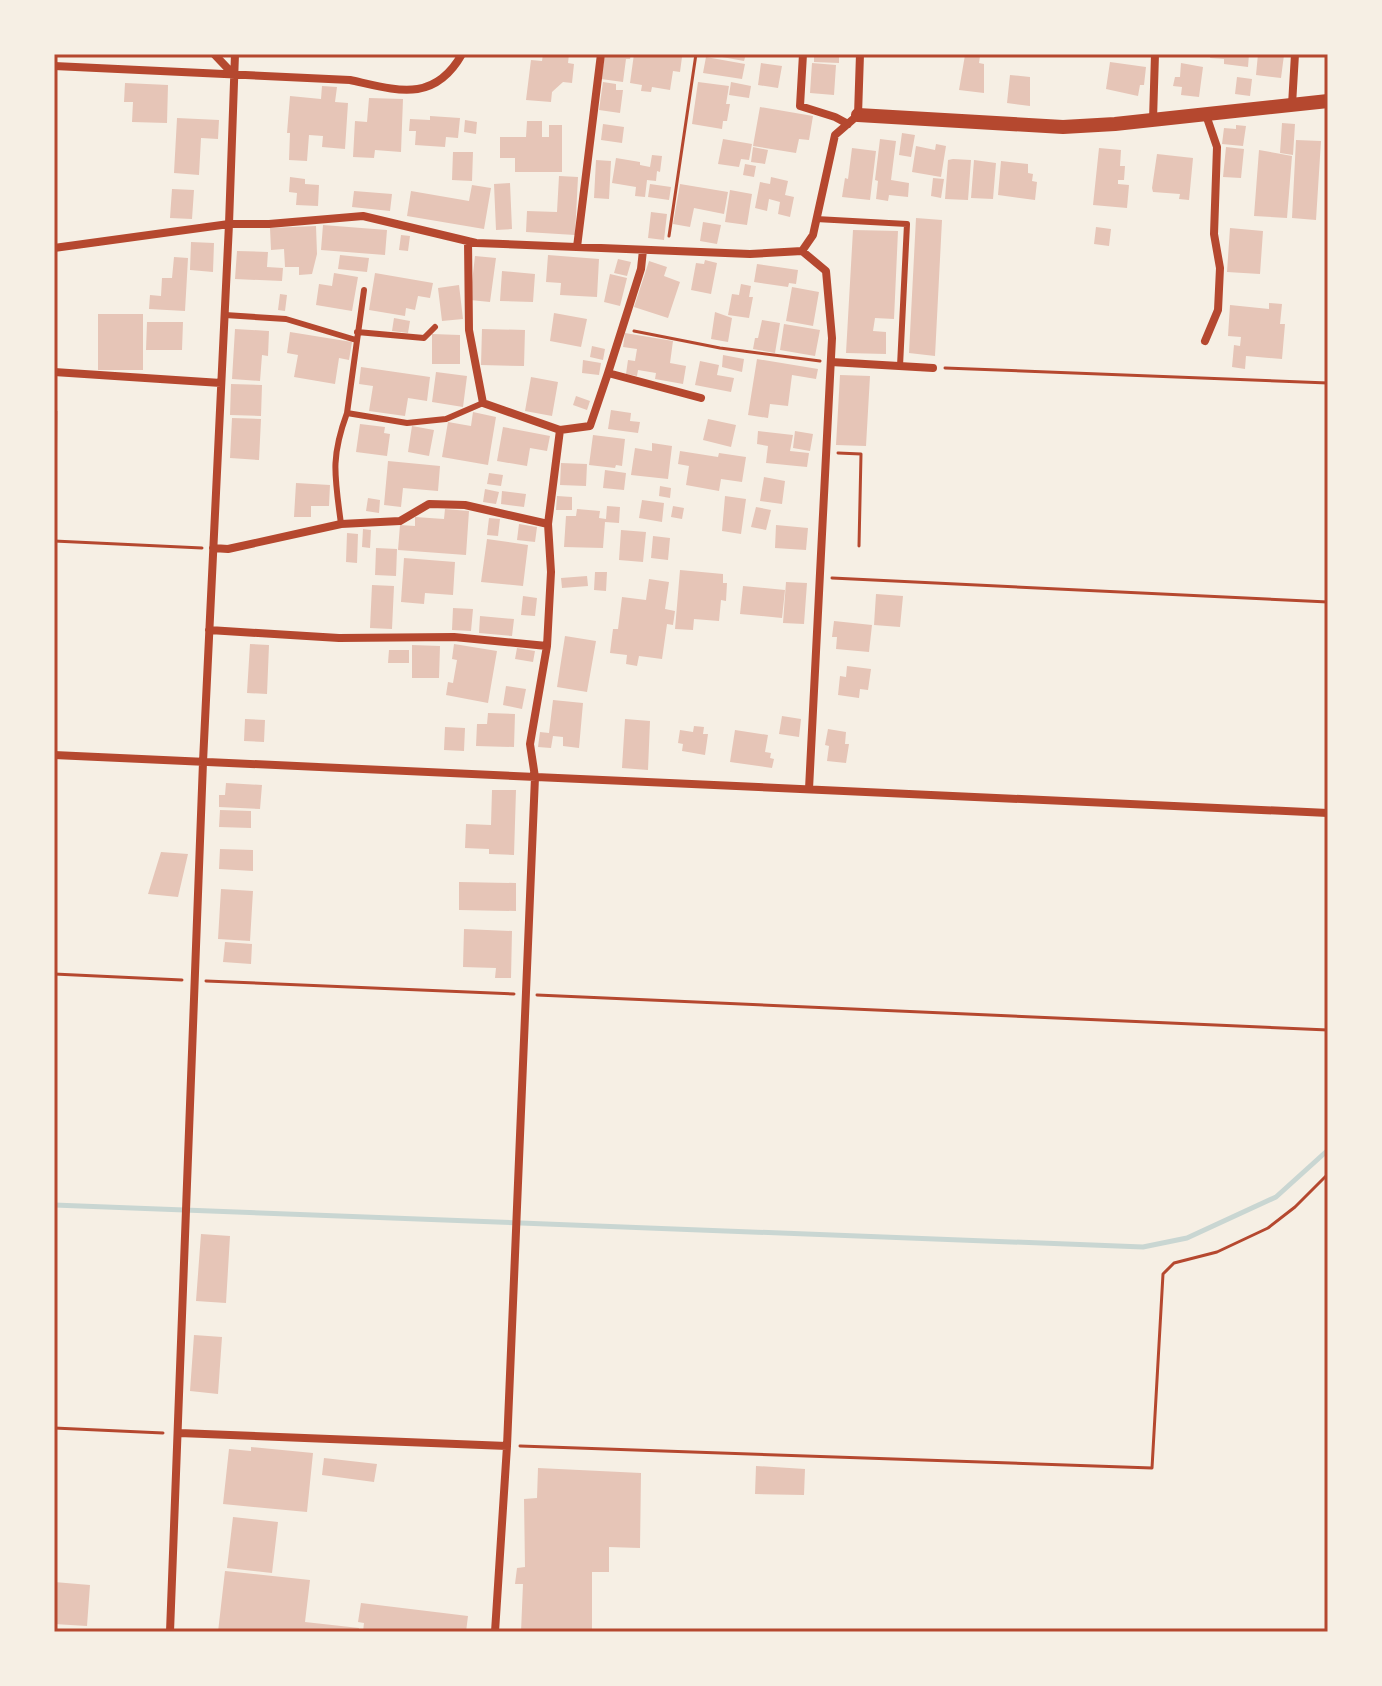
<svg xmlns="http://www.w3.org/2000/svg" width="1382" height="1686" viewBox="0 0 1382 1686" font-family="'Noto Sans',sans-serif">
<rect width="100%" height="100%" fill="#f6efe4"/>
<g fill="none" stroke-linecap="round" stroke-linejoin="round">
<path stroke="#c9d6d2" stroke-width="5" d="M54,1205L1143,1247L1187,1238L1276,1197L1328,1150"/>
</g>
<path fill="#e6c5b7" d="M543,54H569L568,63L574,64L572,83L563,82L552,92L551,102L526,100L531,60L542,61Z
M605,54H631L630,59H626L623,82L601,79Z
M634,54L682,57L680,72L673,71L670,90L652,87L651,92L641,91L642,85L630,83Z
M722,54H746L744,61L722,57Z
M814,54H839V63L814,62Z
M1211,54H1249L1248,67L1224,64V59L1210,58Z
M1258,54L1284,55L1281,78L1256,75Z
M965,55L980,56L979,63L984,64V93L959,90Z
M706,57L745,64L742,79L703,73Z
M1110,62L1146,67L1144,85H1140L1138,96L1106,89Z
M761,63L782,66L778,88L758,85Z
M812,63L836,65L834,95L810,93Z
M1181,63L1203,67L1199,97L1181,95L1182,87L1173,86L1175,77H1180Z
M1010,75L1030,77V106L1007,103Z
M1237,77L1252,79L1250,96L1235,94Z
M603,82L616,84V90H623L620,113L599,110Z
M698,82L729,86L726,104H730L727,121H723L722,129L692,124Z
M731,82L751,86L749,98L729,95Z
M125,83L168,85L167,123L132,122L133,102H124Z
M322,86L337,87L335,102L348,103L345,149L322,147L323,136L309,135L307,161L289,160L290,133H287L290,96L321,99Z
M369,98L403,99L401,152L375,150L374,158L353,157L355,121L367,122Z
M760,107L813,116L809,140L799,139L796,153L753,146Z
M430,116L460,118L458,138L446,137L445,147L415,145L416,131H409L410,119L430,120Z
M177,118L219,120L218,139L201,138L199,175L174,173Z
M465,120L477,122L476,134L464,132Z
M527,121H542V137H549V125H562V172H515V158H500V137H526Z
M1282,123L1295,124L1293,155L1280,153Z
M603,124L624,127L622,143L601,140Z
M1236,125L1246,126L1243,146L1222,144L1224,128L1236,129Z
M902,133L915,135L911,157L899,155Z
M723,139L752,144L749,160L741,159L739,167L718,164Z
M880,139L896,141L891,180L909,183L908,197L889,195L888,201L876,199L878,181L875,180Z
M1296,140L1321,141L1316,220L1292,218Z
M936,144L946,146L941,177L912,172L916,146L935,150Z
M753,147L768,150L765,164L751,162Z
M1226,147L1244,149L1241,178L1223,177Z
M852,148L876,151L870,200L842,197L845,178L848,179Z
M1099,148L1121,150L1120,166H1125L1124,180H1118V184L1129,185L1127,208L1093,205Z
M1259,150L1292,156L1287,218L1254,216Z
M453,152H473L472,181L452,180Z
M1157,154L1193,158L1189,200L1179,199L1180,194L1153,192L1152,188Z
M652,155L662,156L660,172L657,171L656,181L647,180L645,197L635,196L636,187L612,183L616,158L640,162V165L650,167Z
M953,159L971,160L968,200L945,199L948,160Z
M596,160L611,161L609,199L594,198Z
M974,160L996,163L993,199L971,198Z
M1001,161L1028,164V173L1033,174L1032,181L1037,182L1035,200L998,195Z
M745,164L756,166L754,177L743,175Z
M559,176L578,177L575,235L526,232L527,211L557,212Z
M290,177L305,179V184L319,185L318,206L296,205L297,193L289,192Z
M771,177L788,181L785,195L794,197L790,217L778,214L780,202L769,199L767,211L755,208L760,182L770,184Z
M933,178L944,179L941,198L931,196Z
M510,183L512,229L496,230L494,184Z
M650,184L671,187L669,200L648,197Z
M680,184L728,192L724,214L694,208L690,227L673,224Z
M472,185L491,188L484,229L407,216L411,191L469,201Z
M172,189L194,190L192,219L170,218Z
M730,190L752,194L747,225L725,222Z
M354,191L392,194L390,211L352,207Z
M651,212L667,214L664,240L648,238Z
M916,218L942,220L935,356L909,353Z
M703,222L721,225L717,244L700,241Z
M323,225L387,230L385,255L321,250Z
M316,226L317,254L312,274L299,275V267H285L284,249L271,250L270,228Z
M1096,227L1111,229L1109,246L1094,244Z
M1230,228L1263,231L1260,274L1227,272Z
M853,230L898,231L894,319L875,318L873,331L886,332V354L846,353Z
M401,235L410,236L408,251L399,250Z
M191,242L214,243L213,272L190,270Z
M237,251L268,252L267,267L283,268L282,281L235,279Z
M340,255L369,258L367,272L338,269Z
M548,255L599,259L597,297L560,295L561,283L546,282Z
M475,256L496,258L490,302L470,300Z
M174,257L188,258L185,311L149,309L150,295L161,296L162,278H172Z
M618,259L631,262L627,276L614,273Z
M705,260L717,263L711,294L691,290L696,263L704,264Z
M649,261L667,267L664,276L680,282L668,318L634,307Z
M757,264L798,270L796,284L789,283L788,287L754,282Z
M502,271L535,274L533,302L500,301Z
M334,273L358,277L352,311L316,305L319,284L332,286Z
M375,273L433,283L430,298L418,296L415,310L406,308L405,316L369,310Z
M610,274L627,278L620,306L604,302Z
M741,284L751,286L749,297H753L749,318L728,315L732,294L739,295Z
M459,285L463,319L442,321L438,288Z
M792,287L819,292L813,326L786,321Z
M280,294L287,295L285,311L278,310Z
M1269,303L1282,304L1280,324H1285L1282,359L1246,356L1245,369L1232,367L1234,345L1240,346L1241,337L1228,336L1230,305L1269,309Z
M715,312L732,318L728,342L711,339Z
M554,313L587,319L581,347L550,341Z
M98,314H143V370H98Z
M394,318L410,321L408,333L392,331Z
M762,320L780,323L775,353L753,349L755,338H758Z
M147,322H183L182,350H146Z
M784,324L820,330L815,356L780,350Z
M235,329L269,331L268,356L262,355L260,381L232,379Z
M482,329L525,330L524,366L481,365Z
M290,332L352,342L349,360L339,358L335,384L294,377L298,355L287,353Z
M625,333L673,341L670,363L686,366L683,384L655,379L656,373L638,370L637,376L626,374L628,360L635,361L637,349L623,347Z
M432,334L460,335V364H432Z
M592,346L605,349L603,360L590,357Z
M723,355L744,359L742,372L722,367Z
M757,359L818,369L816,379L792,375L788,406L770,404L768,418L748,415Z
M583,360L601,363L599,375L582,373Z
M700,361L719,365L717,375L734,378L731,392L695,385Z
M361,367L430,377L427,401L408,398L405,416L369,411L373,386L359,384Z
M436,372L467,376L463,407L432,402Z
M840,375L870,376L866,446L836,445Z
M531,377L558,382L552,416L525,411Z
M231,384L262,385L261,416L230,415Z
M576,396L590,401L587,410L573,405Z
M611,410L631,413L630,421L640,422L638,433L608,429Z
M54,411H58L57,449H54Z
M473,412L496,417L488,465L442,457L448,422L471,426Z
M232,418L261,419L259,460L230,458Z
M708,419L736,425L731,447L703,440Z
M360,424L385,427L384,433L390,434L387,456L356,452Z
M412,426L434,430L429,456L408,452Z
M503,427L550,436L547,451L530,448L527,466L497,461Z
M758,431L793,435L790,451L809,453L807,467L766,463L768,446L757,444Z
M795,431L813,434L810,451L793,448Z
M593,435L625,439L622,466L616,465L615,468L589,465Z
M652,443L672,446L668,479L631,475L635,448L652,451Z
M680,451L718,457L719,453L746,457L742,482L721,479L719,491L686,485L689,466L678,464Z
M388,461L440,466L438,491L403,488L401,507L384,505Z
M561,463L587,464L586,486L560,485Z
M605,470L626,473L624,490L603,488Z
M489,473L503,475L501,486L487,484Z
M764,477L785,481L782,504L760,501Z
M296,483L330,485L329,506H311V517H294Z
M660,486L671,488L670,498L659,496Z
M485,489L499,492L496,504L483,502Z
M502,491L526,494L524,507L501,504Z
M557,496L572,497V510H556Z
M725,496L746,499L741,534L722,531Z
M368,498L380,500L379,513L366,511Z
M642,500L664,503L662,522L639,518Z
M607,506L620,507L619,523L605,522L603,548L564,547L566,516H576L577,509L600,511L599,518L606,519Z
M673,506L684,508L682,519L671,517Z
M756,507L771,510L766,530L751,527Z
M445,509L469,511L466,555L398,550L400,525L415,526V517L444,519Z
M489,518L500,519L498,536L487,535Z
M519,524L537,527L535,542L517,540Z
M776,525L808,528L806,550L775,548Z
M363,529L371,530L370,548L362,547Z
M621,530L646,532L643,562L619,560Z
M347,533L358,534L357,563L346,562Z
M653,536L670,538L668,560L651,558Z
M487,539L528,545L523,586L481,582Z
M376,548L397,549L396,576L375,575Z
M404,558L455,562L453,595L425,593L424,604L401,602Z
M680,570L723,574V583H727L726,601L721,600L719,621L694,619L693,630L675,629Z
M595,572H607L606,591L594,590Z
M587,576L588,586L562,588L561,578Z
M649,579L669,582L665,609L675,611L673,625L667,624L662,659L639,656L637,666L626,664L627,655L610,653L613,629H618L622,597L646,600Z
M786,582L807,583L804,624L783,623Z
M372,585L394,586L392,629L370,628Z
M743,586L785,590L782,618L740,614Z
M876,594L903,596L900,627L874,625Z
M523,596L537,598L535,616L521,615Z
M453,608L473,609L471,631L452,630Z
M480,616L514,619L512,636L479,633Z
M834,621L872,625L869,652L836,649L837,637H832Z
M565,636L596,641L587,692L557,687Z
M250,644L269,645L267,694L247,693Z
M454,644L497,651L488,703L446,695L448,682L453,683L457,660L452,659Z
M412,645L440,646L439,678H412Z
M517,648L535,651L533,662L515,659Z
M389,650H409V663H388Z
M847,666L871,669L868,690L860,689L859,698L838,695L840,676L846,677Z
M506,686L526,689L522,709L503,705Z
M553,700L583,703L579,748L563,746V737L553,736L551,748L538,747L540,732L549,733Z
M488,713L515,714L514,747L476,746L477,724H487Z
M782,716L801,719L799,737L779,734Z
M245,719L265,720L264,742L244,741Z
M625,719L650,721L648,770L622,768Z
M694,726L704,727L703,734H708L705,755L682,751L683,744L678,743L680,730L693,732Z
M445,727L465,728L464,751L444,750Z
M828,729L846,732L845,744H849L846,763L827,761L829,746L825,745Z
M735,730L768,735L765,752L771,753L770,758L774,759L772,768L730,762Z
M226,783L262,785L260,809L219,807V795H225Z
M492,790H516L514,855L489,854V849L465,848L466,824L491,825Z
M220,810L251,811V828L219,827Z
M220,849L253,850V871L219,869Z
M161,852L188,854L178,897L148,894Z
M459,882L516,883V911L459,910Z
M221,889L253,891L250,941L218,939Z
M464,929L512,931L511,978H495L496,968L463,967Z
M225,942L252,944L251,964L223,962Z
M201,1234L230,1236L226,1303L196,1301Z
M194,1335L222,1337L218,1394L190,1391Z
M251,1447L313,1453L307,1512L223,1504L229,1449L251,1451Z
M324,1458L377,1464L374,1482L322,1475Z
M756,1466L805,1469L804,1495L755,1494Z
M538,1468L641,1473L640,1548L609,1547V1572H592V1632H521L523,1584H515L517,1568L525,1567L524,1499L537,1498Z
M233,1517L278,1522L272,1573L227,1568Z
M225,1571L310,1580L305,1622L359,1628L358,1632H218Z
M54,1582L90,1585L87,1626L54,1624Z
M361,1603L468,1616L466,1632H363L364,1623L358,1622Z"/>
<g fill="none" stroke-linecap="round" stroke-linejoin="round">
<path stroke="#b5482f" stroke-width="3" d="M669,236L696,54
M634,331L720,348L820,361
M945,368L1328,383
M838,453L861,454L859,546
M54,541L202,548
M832,578L1328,602
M54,974L182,980
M206,981L514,994
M537,995L1328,1030
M54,1428L163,1433
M520,1446L1152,1468L1163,1274L1174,1263L1217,1252L1268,1228L1295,1207L1328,1174"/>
<path stroke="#b5482f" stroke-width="6" d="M816,219L907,224L900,366
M225,315L286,319L356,340
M357,332L424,338L435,327
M347,413L364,290
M341,524C335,477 330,459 347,413L407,423L446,419L483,403"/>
<path stroke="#b5482f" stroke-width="8" d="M214,54L233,74
M803,54L800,106L835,117L848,124
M54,66L350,80C396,90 434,104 462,54
M1292,105L1295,54
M1153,120L1155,54
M468,241L469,330L483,403L560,430L548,524L551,572L547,646L530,744L535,777L507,1446L495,1632
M577,247L601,54
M54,248L229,224H269L363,216L476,243L750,254L802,251L826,271L832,338L809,789
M802,251L813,235L835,135L858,115L860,54
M1205,341L1218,310L1220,268L1214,234L1217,147L1206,115
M831,362L933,368
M54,372L221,383
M608,373L641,269L643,250
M560,430L590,426L608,373L701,398
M213,548L228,549L341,524L400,521L429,504L465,505L548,524
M209,630L339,638L454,637L547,646
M54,755L1328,813
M179,1433L507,1446
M170,1632L203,762L229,224L235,54"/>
<path stroke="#b5482f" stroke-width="14" d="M858,115L1063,127L1115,124L1328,101"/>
</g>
<rect width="1382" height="1686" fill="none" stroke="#f6efe4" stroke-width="112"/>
<rect x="56" y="56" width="1270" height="1574" fill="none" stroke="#b5482f" stroke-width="3"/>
</svg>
